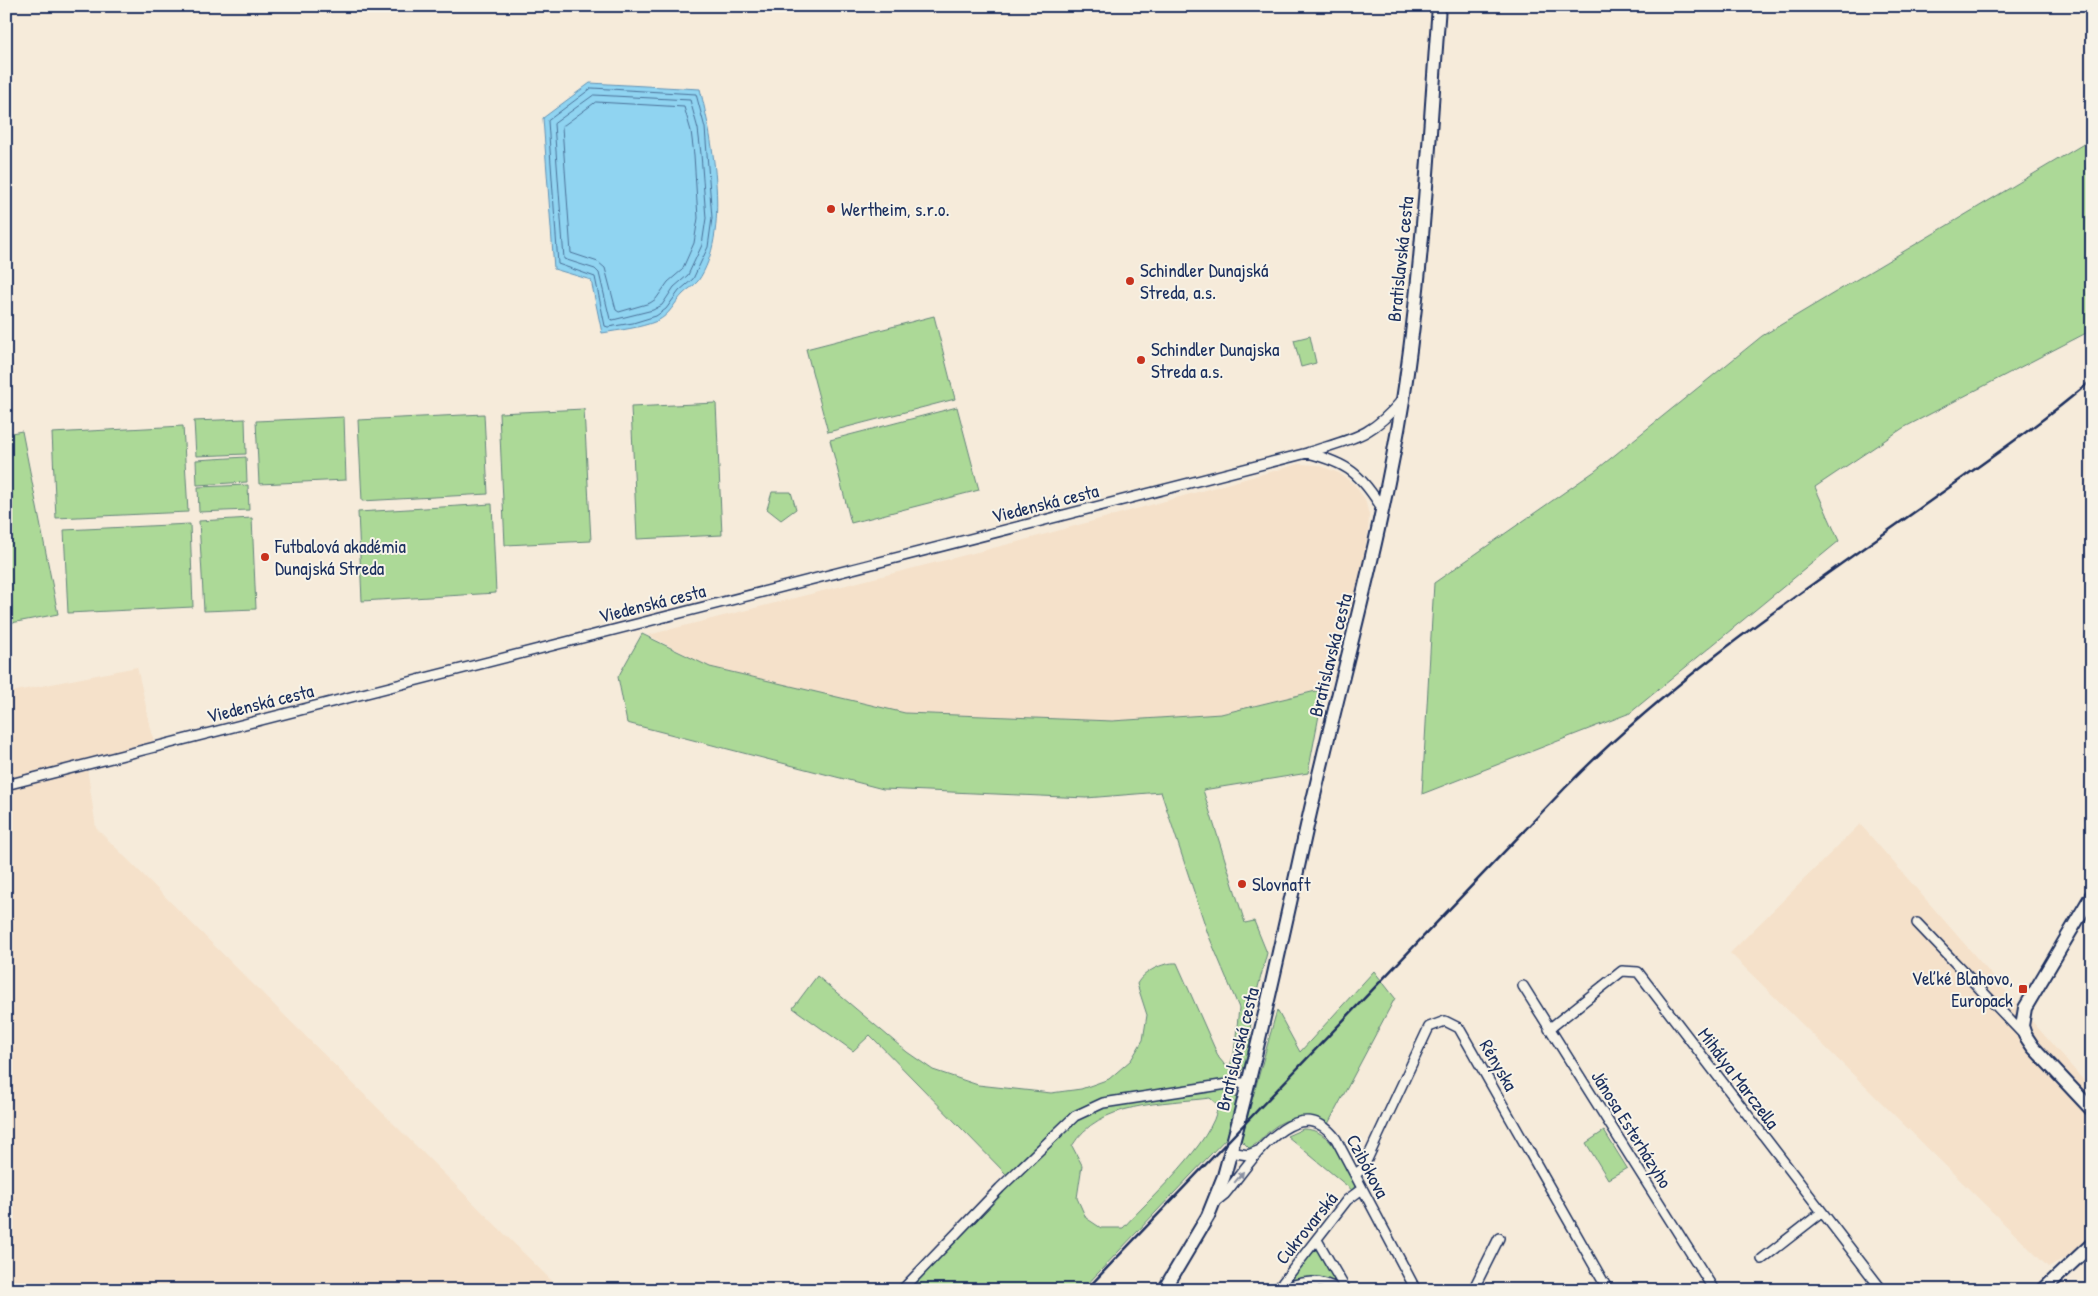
<svg xmlns="http://www.w3.org/2000/svg" width="2098" height="1296" viewBox="0 0 2098 1296" font-family="'Patrick Hand',sans-serif">
<rect width="100%" height="100%" fill="#f6ebda"/>
<filter id="ink" filterUnits="userSpaceOnUse"><feTurbulence type="fractalNoise" baseFrequency=".02" numOctaves="2"/><feDisplacementMap in="SourceGraphic" scale="10" xChannelSelector="R" yChannelSelector="G"/><feConvolveMatrix kernelMatrix="1 2 1 2 8 2 1 2 1" color-interpolation-filters="sRGB"/></filter>
<g filter="url(#ink)">
<path fill="#f5e1ca" d="M1299,464L1318,465L1339,473L1354,484L1365,499L1369,515L1368,534L1353,613L1335,648L1324,689L1221,714L1112,721L905,713L710,667L648,635L1017,542Z
M137,667L155,746L86,761L96,828L561,1290H6V693Z
M1860,824L2092,1090V1243L2048,1267L1730,953Z"/>
<path fill="#acd997" stroke="#64847a" fill-rule="evenodd" d="M2092,139V330L1903,428L1815,487L1839,541L1630,713L1422,794L1434,583L1595,471L1762,336Z
M934,316L955,399L828,432L806,349Z
M1310,336L1316,363L1301,367L1294,340Z
M716,403L722,535L637,539L631,407Z
M957,407L979,490L851,523L830,440Z
M584,409L591,541L505,545L499,413Z
M484,414L488,494L362,501L358,420Z
M344,417L346,480L259,484L256,421Z
M245,419L246,454L196,456L194,421Z
M183,426L188,512L56,518L52,433Z
M22,431L58,614L6,624V434Z
M246,457L247,482L197,485L196,460Z
M248,485L249,510L199,512L198,487Z
M772,492H791L796,509L781,520L767,509Z
M492,504L496,593L362,601L358,512Z
M252,518L256,609L204,611L199,521Z
M190,524L193,607L68,613L64,530Z
M642,634L710,667L905,713L1112,721L1221,714L1324,689L1308,773L1203,790L1245,923L1254,921L1267,953L1251,1014L1250,1041L1244,1067L1236,1078L1105,1098C1064,1111 1037,1146 1008,1176L870,1035L853,1051L793,1008L817,976L907,1052L933,1070L978,1085L1051,1093L1081,1089L1109,1079L1131,1060L1143,1040L1147,1015L1137,984C1143,972 1163,962 1177,963L1219,1058L1225,1065H1230L1234,1054L1239,1008L1208,934L1161,792L1086,798L883,789L627,723L618,677Z
M1374,971L1395,998L1328,1124C1312,1116 1291,1115 1276,1126C1265,1133 1261,1143 1249,1148L1241,1140L1277,1010L1300,1052Z
M1227,1088L1234,1092L1237,1100L1229,1135L1082,1290H906L1066,1129L1084,1115L1105,1107ZM1210,1098L1218,1105C1214,1142 1149,1199 1123,1228H1101L1086,1218L1077,1198L1082,1165L1072,1146C1099,1101 1163,1104 1210,1098Z
M1303,1129C1332,1129 1342,1161 1354,1183L1355,1186L1352,1190L1287,1136Z
M1604,1131L1627,1168L1608,1179L1586,1143Z
M1313,1250H1318L1340,1286L1284,1284Z"/>
<path fill="#90d4f1" stroke="#6192b6" d="M590,83L700,89C713,141 731,234 698,281C694,286 688,289 683,294C674,303 670,315 657,321C640,328 620,330 602,333L591,280L554,269L543,118Z"/>
<g fill="none" stroke-linecap="round" stroke-linejoin="round">
<path stroke="#4a7199" stroke-width="1" d="M592,88L696,94L705,128L707,154L712,218L708,247L693,279L679,291L666,309L656,316L633,323L608,327L605,326L595,277L558,264L548,121Z
M594,95L690,100L698,129L701,154L706,218L702,245L688,275L674,287L662,305L653,310L613,320L610,319L599,273L595,269L564,259L554,124Z
M596,102L684,107L691,131L694,155L698,218L694,243L682,270L668,282L656,299L650,303L619,312L616,310L605,268L598,262L571,253L562,127Z"/>
<g stroke="#1b2f5e" stroke-width="12">
<path id="street" d="M1307,453C1348,463 1361,474 1383,510
M6,785L1307,453C1353,438 1370,438 1402,400
M1917,923L2024,1035
M1523,986L1714,1290
M1549,1029L1622,971L1638,972L1882,1290
M1230,1152L1248,1155L1258,1151
M1356,1174L1363,1168L1429,1027L1445,1021L1459,1028L1608,1290
M1215,1202L1225,1194C1249,1165 1296,1086 1336,1139L1416,1290
M1317,1240L1346,1290
M1762,1259L1821,1213
M902,1290L1000,1188L1075,1116L1103,1103L1234,1083H1247
M1277,1290L1347,1200L1362,1189
M1281,1290C1299,1281 1321,1278 1338,1290
M1473,1290L1499,1238"/>
</g>
<g stroke="#1b2f5e" stroke-width="16">
<path id="secondary" d="M2092,895L2025,1008L2022,1026L2025,1035L2033,1047L2092,1110
M1164,1290L1208,1216L1224,1176C1256,1060 1281,943 1307,826C1339,684 1380,544 1403,400C1423,269 1429,138 1439,6
M2043,1290L2092,1244"/>
</g>
<use href="#street" stroke="#f7f3e8" stroke-width="9"/>
<use href="#secondary" stroke="#f7f3e8" stroke-width="12"/>
<path stroke="#1b2f5e" stroke-width="2.5" d="M1086,1290L1565,788C1677,673 1811,586 1940,494C1992,457 2044,421 2092,380"/>
</g>
<defs><path id="oneway-solid" d="M-6-.8H1V-3.2L6.5 0L1 3.2V.8H-6Z" transform="scale(1.25)"/></defs>
<use fill="#8991a3" href="#oneway-solid" transform="translate(1239 1177) rotate(-51)"/>
</g>
<g fill="#c8321e" stroke="#f7f3e8" stroke-width="2">
<circle cx="831" cy="209" r="5"/>
<circle cx="1130" cy="281" r="5"/>
<circle cx="1141" cy="360" r="5"/>
<circle cx="265" cy="557" r="5"/>
<circle cx="1242" cy="884" r="5"/>
<rect x="2018" y="984" width="10" height="10" rx="2.5"/>
</g>
<g text-anchor="middle" dominant-baseline="central" stroke-width="4" stroke-linejoin="round" paint-order="stroke">
<g font-size="19" fill="#1b2f5e" stroke="#f7f3e8" text-anchor="start">
<text x="841" y="209">Wertheim, s.r.o.</text>
<text x="1140" y="270">Schindler Dunajská<tspan x="1140" dy="22">Streda, a.s.</tspan></text>
<text x="1151" y="349">Schindler Dunajska<tspan x="1151" dy="22">Streda a.s.</tspan></text>
<text x="275" y="546">Futbalová akadémia<tspan x="275" dy="22">Dunajská Streda</tspan></text>
<text x="1252" y="884">Slovnaft</text>
<text x="2013" y="978" text-anchor="end">Veľké Blahovo,<tspan x="2013" dy="22">Europack</tspan></text>
</g>
<g font-size="19" fill="#1b2f5e" stroke="#f7f3e8">
<text transform="translate(1400 259) rotate(-84)">Bratislavská cesta</text>
<text transform="translate(1045 503) rotate(-14)">Viedenská cesta</text>
<text transform="translate(652 603) rotate(-14)">Viedenská cesta</text>
<text transform="translate(1330 655) rotate(-76)">Bratislavská cesta</text>
<text transform="translate(260 703) rotate(-14)">Viedenská cesta</text>
<text transform="translate(1237 1049) rotate(-76)">Bratislavská cesta</text>
<text transform="translate(1499 1065) rotate(60)">Rényska</text>
<text transform="translate(1739 1078) rotate(53)">Mihálya Marczella</text>
<text transform="translate(1632 1129) rotate(58)">Jánosa Esterházyho</text>
<text transform="translate(1368 1166) rotate(62)">Czibókova</text>
<text transform="translate(1306 1228) rotate(-51)">Cukrovarská</text>
</g>
</g>
<rect width="2098" height="1296" fill="none" stroke="#f7f3e8" stroke-width="25"/>
<rect x="12" y="12" width="2073" height="1271" fill="none" stroke="#1b2f5e" stroke-width="2" filter="url(#ink)"/>
</svg>
